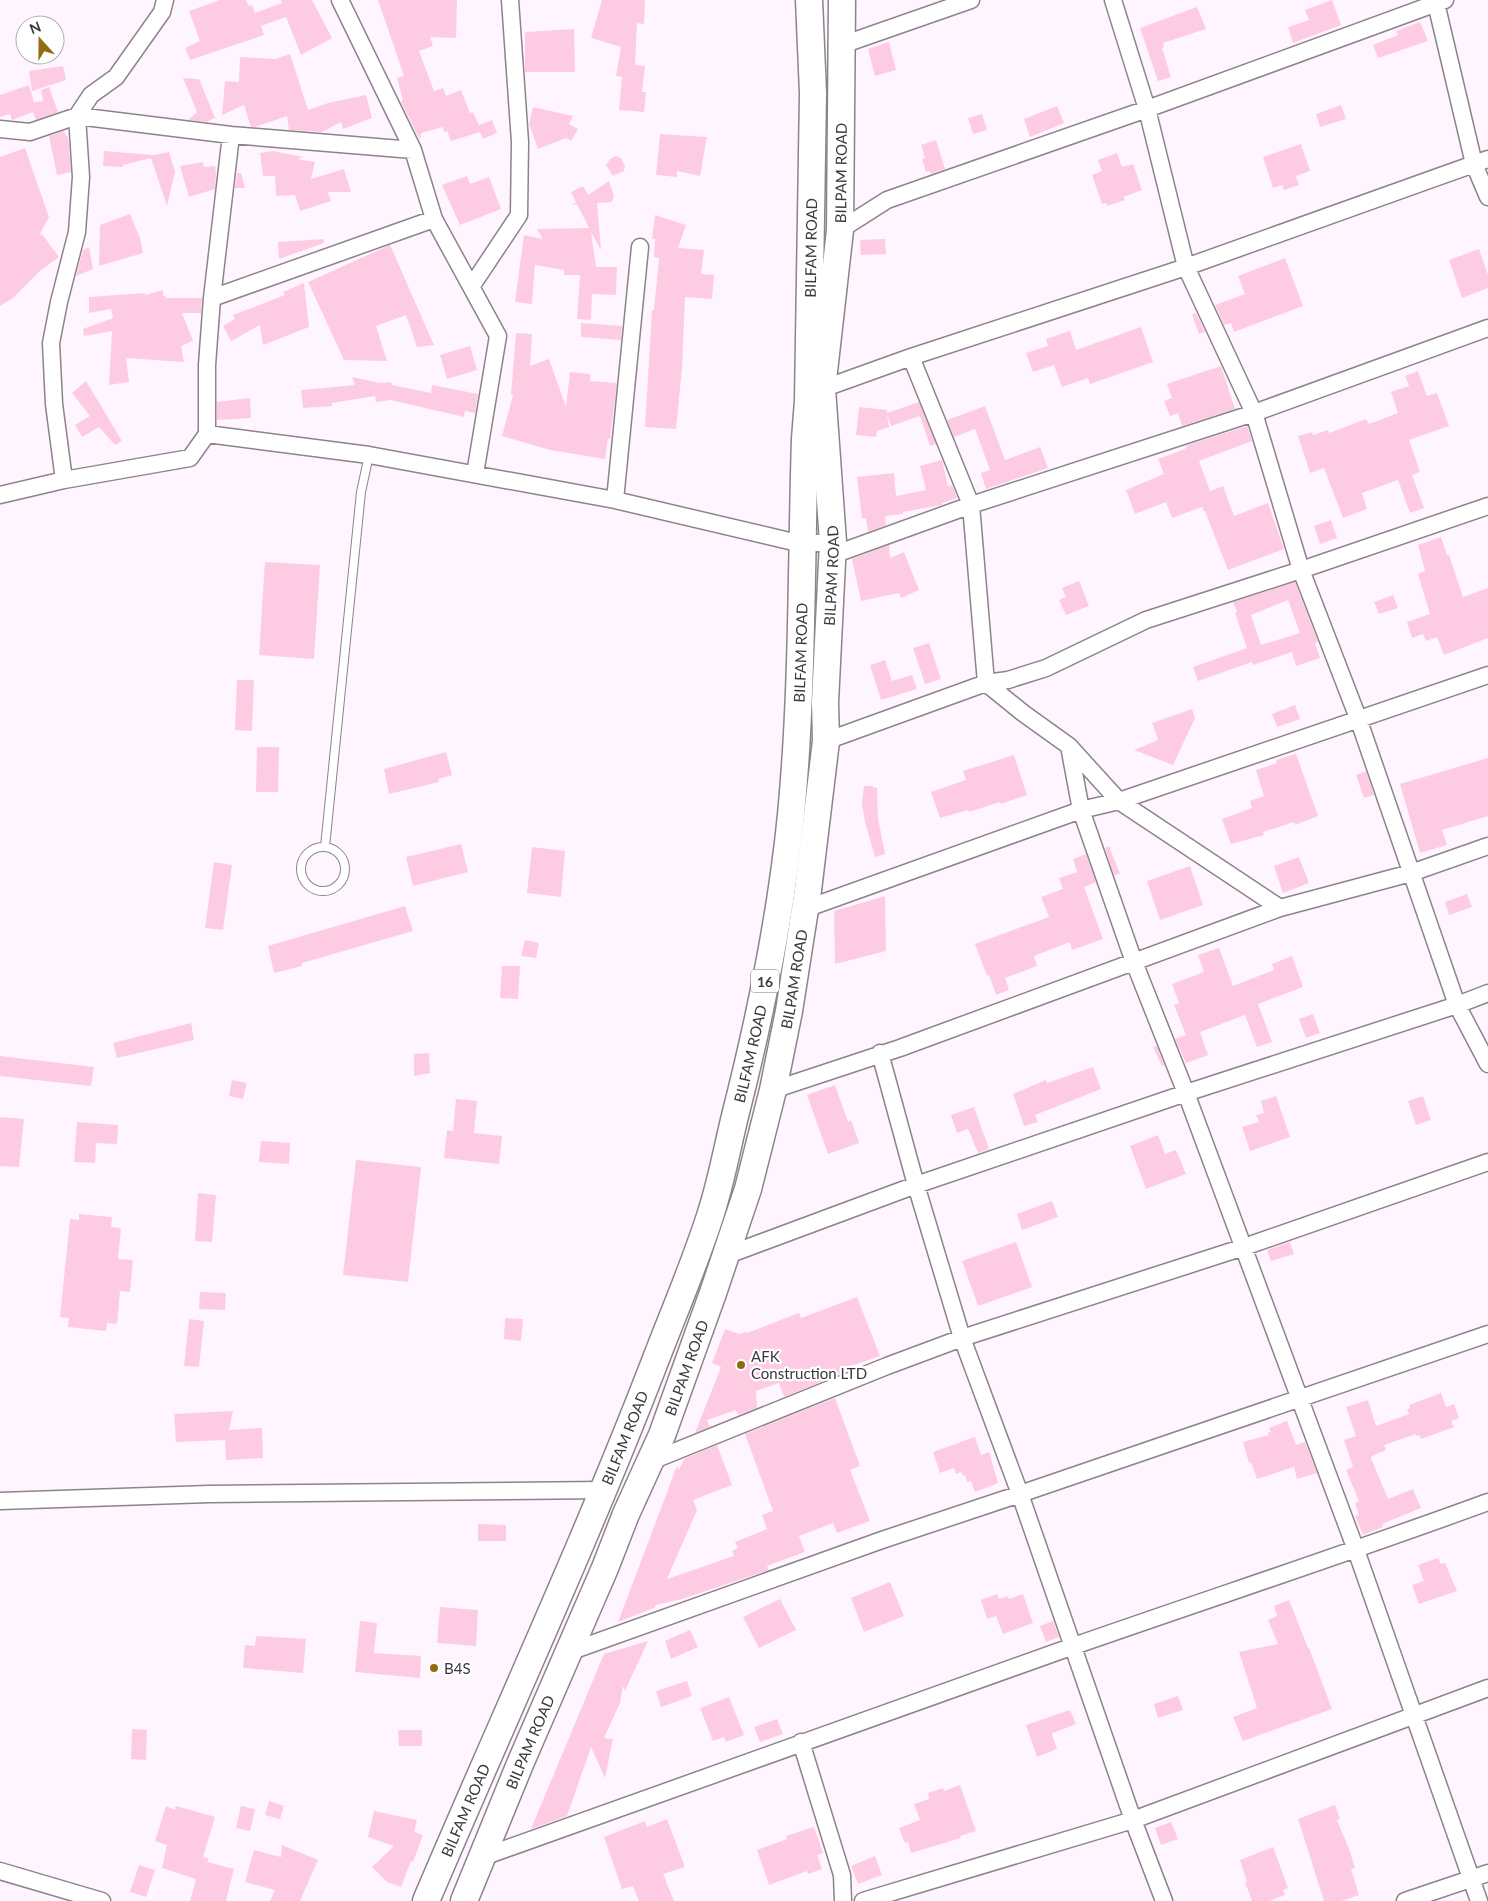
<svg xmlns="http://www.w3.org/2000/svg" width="1488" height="1901" viewBox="0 0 1488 1901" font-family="Lato,sans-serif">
<rect width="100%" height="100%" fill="#fff5ff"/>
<path fill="#fecce2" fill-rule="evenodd" d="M220,0H246L249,6L252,5L255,13L282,3L281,0H312L332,38L301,55L286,17L261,26L264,35L190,60L185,48L200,41L189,11Z
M378,0H457L456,38L430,37L433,46L419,51L434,91L443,88L446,96L461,90L470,113L473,112L479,125L492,120L497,133L483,139L480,132L451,141L447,131L444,132L443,127L421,133L420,140L402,104L401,101L403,100L397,78L404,76Z
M602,0H645L644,24L637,23L635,65L645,66L642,92H646L644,112L619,110L622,77L616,76L621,47L591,38Z
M1332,0L1341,25L1293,43L1288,27L1309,20L1305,10Z
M1197,7L1206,29L1163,43L1164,47L1162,48L1171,77L1158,81L1140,28Z
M1420,22L1428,41L1378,58L1373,45L1398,35L1396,31Z
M574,29L575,72H525V32Z
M889,42L896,70L875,76L868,49Z
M290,54L308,110L328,103L366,95L372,118L343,129L341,122L322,132L289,130L287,116L255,127H251L244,105L222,115L225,81L239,82L240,57L275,59Z
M63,66L66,80L32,91L29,71Z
M183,78L199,79L215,118L206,122L188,120L197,112Z
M29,85L34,102L43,101L41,90L49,87L58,112L36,120L33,112L12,120L10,114L0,117V95Z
M1341,105L1346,119L1320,127L1316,114Z
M1057,106L1064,123L1030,137L1024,119Z
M533,107L573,116L569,124L578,129L571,141L566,138L538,149L529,124Z
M982,114L987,130L973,134L968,118Z
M64,131L66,136H68L71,172L57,175L49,136Z
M660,134L707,137L700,176L677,171V177L656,175Z
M936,140L945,169L931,174L930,171L926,172L922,159L925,158L921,145Z
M1301,144L1310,171L1296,176L1299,185L1284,190L1282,185L1273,188L1263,157Z
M25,148L49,217L39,236L42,234L59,257L41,270L13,298L0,306V157Z
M104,151L154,155L169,152L175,172L167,206L151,158L123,165V167L103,166Z
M273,151L304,157L297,159L315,162L311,179L344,169L351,192H328L331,201L300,211L295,195L276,196L275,176H263L260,153Z
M1117,153L1122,167L1133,164L1142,190L1123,197L1125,200L1107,206L1106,203L1102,204L1092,175L1102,171L1098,160Z
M616,156L621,158L625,166L624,171L613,176L606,165L610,159Z
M203,162L204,167L215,166L216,173L215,189L189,197L180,166Z
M237,173H241L245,188H235Z
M467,176L470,184L489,177L501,209L460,225L442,185Z
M609,181L614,195L612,202L597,203L601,250L591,232L596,267H617L616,295L592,294L591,320L577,319L580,275H564V270L535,265L532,304L515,302L524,235L543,239L537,229L589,228L577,204L572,205L576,202L571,192L583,186L588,195Z
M130,214L140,238L143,253L99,266L100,225Z
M655,215L686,225L678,248L704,250L701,274L714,275L712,299L685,297L682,368L676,429L645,427L652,310H654L659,258L654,257L655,239H652Z
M324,239V243L279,259L278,242Z
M885,239L886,254L861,255L860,240Z
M390,245L434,345L417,347L406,315L376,326L387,361L344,360L308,282Z
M89,247L93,269L76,276L83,250Z
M1479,249L1488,275V288L1462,298L1449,260Z
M1285,258L1303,306L1234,332L1231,323L1224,325L1215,305L1245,294L1238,276Z
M304,283L309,327L263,345L260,325L231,341L223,326L235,319L233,315L285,295L283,292Z
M163,290V296H166V298H202L201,313H182L193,341L181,346L184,362L126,358L129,382L109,385L112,331L84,336L83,329L113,318L111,309L89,313V297L145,293V295Z
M1196,313L1205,332L1199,334L1192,314Z
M581,323L622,326L621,340L581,337Z
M1141,327L1153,362L1090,384L1088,378L1062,387L1054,365L1033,372L1026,353L1048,346L1046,339L1070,331L1076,350Z
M516,333L532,334L530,366L549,359L566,407L570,372L590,374V381L617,383L610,439H608L605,459L550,450L502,436L513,395H511Z
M470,346L477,370L447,379L440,355Z
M1221,366L1235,409L1182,426L1178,413L1170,416L1164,401L1172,398L1167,384Z
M1418,371L1427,396L1437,393L1449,426L1409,440L1420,472L1412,475L1424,508L1410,513L1398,480L1362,493L1367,509L1343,518L1324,468L1310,473L1298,436L1312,432L1313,435L1328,430L1329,433L1366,419L1369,424L1398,413L1391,392L1409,386L1405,376Z
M352,377L380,383L391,382L392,385L431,393L432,385L478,394L475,413L465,411L464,417L391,400L376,402L375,396L332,403V406L303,408L301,390L355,385Z
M86,381L122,441L115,445L99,427L82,437L75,425L90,416L72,393Z
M250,398L251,418L217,420V402Z
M919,402L936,444L930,446L920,416L891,426L887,414L889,427L877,431L876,437L856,435L859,407L887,410V413Z
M985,406L1005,460L1040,447L1048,468L986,489L981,473L990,470L975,429L954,437L947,420Z
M1247,426L1252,441L1199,461L1210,491L1223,486L1234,516L1268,503L1284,549L1228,570L1205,511H1204L1202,507L1172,518L1166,502L1135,514L1126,490L1164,474L1158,459L1185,449L1188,445Z
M942,460L948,486L952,485L957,498L942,503V505L903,512V514L885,516L886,525L868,532L866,518L862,519L857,477L894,473L896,496L926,490L920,466Z
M1331,520L1337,538L1320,544L1314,526Z
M1441,537L1447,555H1449L1463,597L1488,588V638L1444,655L1437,637L1426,641L1423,634L1412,638L1407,622L1430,614L1418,574L1425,571L1418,545Z
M889,545L890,558L904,552L919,590L901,598L899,593L861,601L852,559Z
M265,562L320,565L314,659L259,655Z
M1079,581L1089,606L1066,615L1059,600L1066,597L1062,588Z
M1295,582L1318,642L1315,643L1320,658L1296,666L1292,652L1253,665L1252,662L1198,681L1193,667L1247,648L1235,613L1237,612L1233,602ZM1288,600L1300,633L1261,645L1251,615Z
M1393,595L1398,608L1379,614L1374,602Z
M929,643L941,679L925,684L913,648Z
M885,660L892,681L912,675L917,689L881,700L870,665Z
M237,680H254L252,731L235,730Z
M1295,705L1300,719L1277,727L1272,714Z
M1192,709L1195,718L1173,765L1134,750L1158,740L1152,723Z
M257,747H279L278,792H256Z
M446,752L452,775L438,779L439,782L389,794L384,769Z
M1296,754L1318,816L1295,825L1294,822L1263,832L1264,835L1231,844L1222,819L1252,808L1250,801L1264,796L1256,770L1277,763L1276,760Z
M1014,755L1027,795L1001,804L1000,802L969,812L968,810L940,818L931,792L966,780L963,771Z
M1488,758V816L1442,830L1447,845L1420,853L1400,784Z
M1366,771L1374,795L1364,798L1356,775Z
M864,786H872L873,787L877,788L878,818L885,854L875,857L865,822L862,803Z
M461,844L468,872L413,886L406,857Z
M1109,846L1120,874L1114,875L1105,848Z
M532,847L565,851L561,897L527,893Z
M1086,854L1096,882L1084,887L1103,939L1072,950L1070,942L1034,956L1037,966L1005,978L1009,990L996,995L989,975L987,976L975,944L1049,917L1041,897L1063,889L1059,878L1077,872L1073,859Z
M1299,857L1309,883L1283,893L1274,866Z
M214,862L232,865L223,930L205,928Z
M1190,866L1203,905L1160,920L1147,881Z
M1467,894L1472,907L1449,915L1445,902Z
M885,896L886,951L835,964L834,911Z
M405,906L413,931L302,963V966L274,973L268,946Z
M525,940L539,943L536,958L521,956Z
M1219,948L1233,986L1274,970L1272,964L1292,956L1303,987L1258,1004L1272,1042L1257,1047L1245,1015L1200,1032L1208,1055L1186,1063L1175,1039L1186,1035L1174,1005L1179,1003L1172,984L1204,972L1198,955Z
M502,966H520L518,999L500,998Z
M1313,1014L1320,1033L1306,1038L1299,1019Z
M191,1023L194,1040L117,1058L113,1043Z
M1157,1046L1164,1065L1162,1066L1153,1047Z
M429,1053L430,1073L414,1076V1054Z
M0,1056L94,1067L91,1086L0,1076Z
M1093,1067L1101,1089L1035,1115L1038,1122L1024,1126L1013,1094L1046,1080L1047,1083Z
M232,1080L247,1083L243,1099L229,1096Z
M835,1085L848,1122L851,1120L859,1143L828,1154L807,1095Z
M1276,1096L1290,1137L1250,1151L1242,1127L1259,1122L1256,1115L1264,1113L1261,1101Z
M1423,1096L1431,1120L1416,1125L1408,1101Z
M456,1099L477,1101L474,1133L502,1136L499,1164L444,1158L447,1130L453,1131Z
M974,1107L989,1149L978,1153L968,1129L957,1133L951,1115Z
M0,1117L24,1119L19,1167L0,1166Z
M77,1122L118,1125L117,1144L96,1143L95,1163L74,1162Z
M1158,1135L1165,1154L1176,1150L1186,1174L1146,1189L1130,1146Z
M261,1141L290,1143L289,1164L259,1162Z
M356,1160L421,1167L408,1282L343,1275Z
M198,1193L216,1195L212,1242L195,1241Z
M1052,1201L1058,1217L1022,1230L1017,1214Z
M79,1214L112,1217L111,1227L121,1228L118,1259L133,1260L130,1292L120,1291L117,1324L107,1323L106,1331L68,1327L69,1318L60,1317L70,1219L79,1220Z
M1016,1242L1032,1287L978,1306L962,1261Z
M1290,1242L1294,1254L1271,1261L1267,1250Z
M200,1292L226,1293L225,1310L199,1309Z
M857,1297L880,1356L851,1366L852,1369L784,1397L779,1383L756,1391L757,1408L738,1415L736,1410L707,1420L710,1427L695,1433L721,1367L712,1363L725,1329L739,1334L746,1332L747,1333L799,1313L801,1318Z
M505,1318L523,1319L521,1341L504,1339Z
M189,1319L204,1321L199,1367L184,1366Z
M1441,1393L1446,1407L1454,1404L1459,1418L1451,1421L1454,1427L1421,1439L1419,1435L1416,1436V1434L1384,1445L1386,1450L1372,1456L1371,1458L1388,1499L1413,1489L1421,1508L1382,1524L1383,1527L1363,1535L1355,1516L1359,1515L1355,1503L1359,1501L1346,1470L1353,1467L1344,1440L1356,1436L1346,1407L1368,1400L1376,1426L1409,1414L1407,1410L1410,1408L1409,1405Z
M835,1398L860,1466L850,1470L870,1521L837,1533L833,1523L799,1536L805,1552L767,1566L769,1570L682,1599L656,1605L654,1608L618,1622L677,1466L679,1470L684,1459L717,1445L732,1485L693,1500L697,1510L667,1579L734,1556L732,1551L738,1548L735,1542L767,1529L762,1515L773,1511L745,1434Z
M233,1411L229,1430L262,1428L263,1458L226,1460L225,1440L176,1442L174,1414Z
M1287,1421L1296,1445L1305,1442L1317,1473L1297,1479L1294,1467L1257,1479L1251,1462L1249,1463L1243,1442L1269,1435L1268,1432H1271L1269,1428Z
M975,1437L981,1455L989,1452L998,1483L975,1492L971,1481L967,1482L965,1475L963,1476L961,1472L956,1474L954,1468L940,1473L933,1452Z
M478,1524L506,1525V1541H478Z
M1438,1558L1441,1564L1445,1563L1457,1591L1419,1604L1412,1585L1424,1581L1418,1565Z
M890,1582L904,1616L864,1632L851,1598Z
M997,1594L999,1599L1008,1596L1009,1599L1023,1594L1033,1623L1003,1634L996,1616L987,1619L981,1600Z
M780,1599L796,1630L759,1648L743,1617Z
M1289,1600L1308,1648H1309L1332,1709L1243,1741L1233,1717L1257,1708L1239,1652L1278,1644L1268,1620L1277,1616L1274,1606Z
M440,1607L478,1610L476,1646L437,1643Z
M360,1621L377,1623L374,1653L421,1656L420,1678L355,1672Z
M1053,1621L1059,1637L1046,1642L1040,1626Z
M690,1630L698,1647L671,1659L665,1641Z
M256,1636L306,1639L303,1673L243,1668L245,1645L255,1646Z
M648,1641L625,1691L623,1686L620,1703L604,1738L613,1739L605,1778L591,1747L567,1816L531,1829L604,1654Z
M687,1681L692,1696L661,1707L656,1691Z
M1178,1696L1183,1710L1158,1718L1154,1704Z
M729,1697L744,1735L726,1742L724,1737L713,1741L700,1708Z
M1070,1710L1076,1724L1053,1733L1052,1735L1057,1749L1037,1757L1026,1725Z
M777,1719L783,1734L760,1742L754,1727Z
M132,1729L147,1730L146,1760L131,1759Z
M398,1730H422V1746H399Z
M960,1785L976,1831L960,1836L961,1838L911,1853L908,1842L905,1843L899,1828L920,1820L914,1804L929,1799L928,1793L943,1788L944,1791Z
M269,1801L284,1806L280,1819L265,1815Z
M1335,1805L1340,1819L1337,1820L1349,1849L1355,1868L1351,1869L1359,1895L1341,1901H1324L1298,1819Z
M166,1806L175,1810L176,1806L215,1817L203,1857L209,1859L207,1862L234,1869L226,1901H190L196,1879L162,1868L167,1845L155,1841Z
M241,1806L255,1809L250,1831L236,1828Z
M374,1811L417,1820L414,1832L423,1835L413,1862L411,1861L401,1887L387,1882L372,1867L394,1846L368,1837Z
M667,1819L685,1867L663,1874L674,1901H639L633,1886L622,1889L604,1837L645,1821L647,1827Z
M1171,1822L1178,1839L1161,1845L1155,1828Z
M814,1827L823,1853L817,1855L822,1869L808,1874L807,1871L769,1885L757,1850L787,1839L786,1836Z
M282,1845L318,1860L300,1901H270L275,1890L245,1882L254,1850L281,1857Z
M1273,1847L1288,1888L1283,1890L1285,1895L1269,1901H1252L1245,1882H1247L1240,1860Z
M875,1856L882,1875L858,1884L851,1866Z
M139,1865L155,1870L146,1897L130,1892Z"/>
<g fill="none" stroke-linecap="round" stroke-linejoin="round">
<g stroke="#8c838c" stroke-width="10">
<path id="lane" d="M325,847L361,492L369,455
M301 869a22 22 0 1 1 44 0a22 22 0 1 1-44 0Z"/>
</g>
<g stroke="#8c838c" stroke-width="19">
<path id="street" d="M340,0L413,150L434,219L498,336L475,474
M1113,0L1147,109L1186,267L1254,413L1301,570L1358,718L1457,1005L1488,1064
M1436,3L1474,164L1488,197
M842,45L971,0
M0,129L30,132L77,116L91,95L116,77L162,12L165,0
M840,230L887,200L1147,109L1445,0
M471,287L519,215L520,142L510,0
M212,298L434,219
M911,357L971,505L986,683L1023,713L1069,746L1119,801L1280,908
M817,393L822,389L911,357L1186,267L1488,159
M207,434L369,455L615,500L802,544L833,542
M64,480L54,404L51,343L59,302L77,232L81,177L77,116L231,135L413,150
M0,495L64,480L190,458L207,434V365L212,298L231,135
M615,500L640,247
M833,555L971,505L1254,413L1488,328
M826,741L986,683L1008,680L1046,668L1146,620L1301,570L1488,506
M1069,746L1081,810L1134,962L1186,1093L1356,1550L1479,1901
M805,909L1081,810L1119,801L1488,675
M880,1053L916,1185L962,1338L1020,1494L1133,1820L1164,1901
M773,1090L900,1048L1280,908L1411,873L1488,846
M725,1256L916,1185L1186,1093L1457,1005L1488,993
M649,1462L887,1366L962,1338L1244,1247L1488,1162
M0,1501L209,1494L603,1490
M569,1652L882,1540L1020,1494L1488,1334
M801,1742L842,1875L843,1901
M483,1857C678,1786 873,1716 1068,1648C1208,1599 1349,1553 1488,1502
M0,1871L102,1901
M863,1901L1133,1820L1488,1688
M1405,1901L1488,1873"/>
</g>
<g stroke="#8c838c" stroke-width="29">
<g id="primary">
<path id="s1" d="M426,1901C502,1722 584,1545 654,1364C673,1314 695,1264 711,1213C721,1182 727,1149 735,1116C760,1018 781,916 791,815C803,690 801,564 805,439L808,401L813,93L809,0"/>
<path id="s2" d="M464,1901L520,1764L605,1568L626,1514L662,1435L713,1293L748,1189L773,1090L789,1011L808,890L826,741L825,702L833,542L822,389L840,230L842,0"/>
</g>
</g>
<use href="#lane" stroke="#fff" stroke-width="8"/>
<use href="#street" stroke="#fff" stroke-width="16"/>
<use href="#primary" stroke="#fff" stroke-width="26"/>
</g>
<g fill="#926a12" stroke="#fff" stroke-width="2">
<circle cx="741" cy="1365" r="5"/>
<circle cx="434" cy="1668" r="5"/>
</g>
<g text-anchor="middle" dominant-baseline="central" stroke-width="4.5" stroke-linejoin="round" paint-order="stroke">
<rect fill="#fff" stroke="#767476" stroke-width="1" x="751" y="969.5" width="28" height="23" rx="4"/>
<g font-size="14" font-weight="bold" fill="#3c383c">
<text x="765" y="981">16</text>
</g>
<g font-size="15" fill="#3c383c" stroke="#fff">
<text stroke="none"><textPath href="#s2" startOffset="1792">BILPAM ROAD</textPath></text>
<text stroke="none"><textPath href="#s1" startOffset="1719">BILFAM ROAD</textPath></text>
<text stroke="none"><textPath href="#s2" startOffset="1388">BILPAM ROAD</textPath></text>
<text stroke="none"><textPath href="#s1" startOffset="1314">BILFAM ROAD</textPath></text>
<text stroke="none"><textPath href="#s2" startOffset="982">BILPAM ROAD</textPath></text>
<text stroke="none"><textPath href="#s1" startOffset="909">BILFAM ROAD</textPath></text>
<text stroke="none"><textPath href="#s2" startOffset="578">BILPAM ROAD</textPath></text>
<text stroke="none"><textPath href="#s1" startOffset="504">BILFAM ROAD</textPath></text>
<text stroke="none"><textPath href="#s2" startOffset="172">BILPAM ROAD</textPath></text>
<text stroke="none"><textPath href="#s1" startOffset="99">BILFAM ROAD</textPath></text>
</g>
<g font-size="15" fill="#3c383c" stroke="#fff" text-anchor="start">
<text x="751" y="1356">AFK<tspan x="751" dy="17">Construction LTD</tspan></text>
<text x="444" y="1668">B4S</text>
</g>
</g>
<g transform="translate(40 40) rotate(339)"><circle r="24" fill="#ffffff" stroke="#b1afb1"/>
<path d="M0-4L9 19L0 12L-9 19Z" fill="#926a12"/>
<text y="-8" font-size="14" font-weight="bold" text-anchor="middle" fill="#3c383c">N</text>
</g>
</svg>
